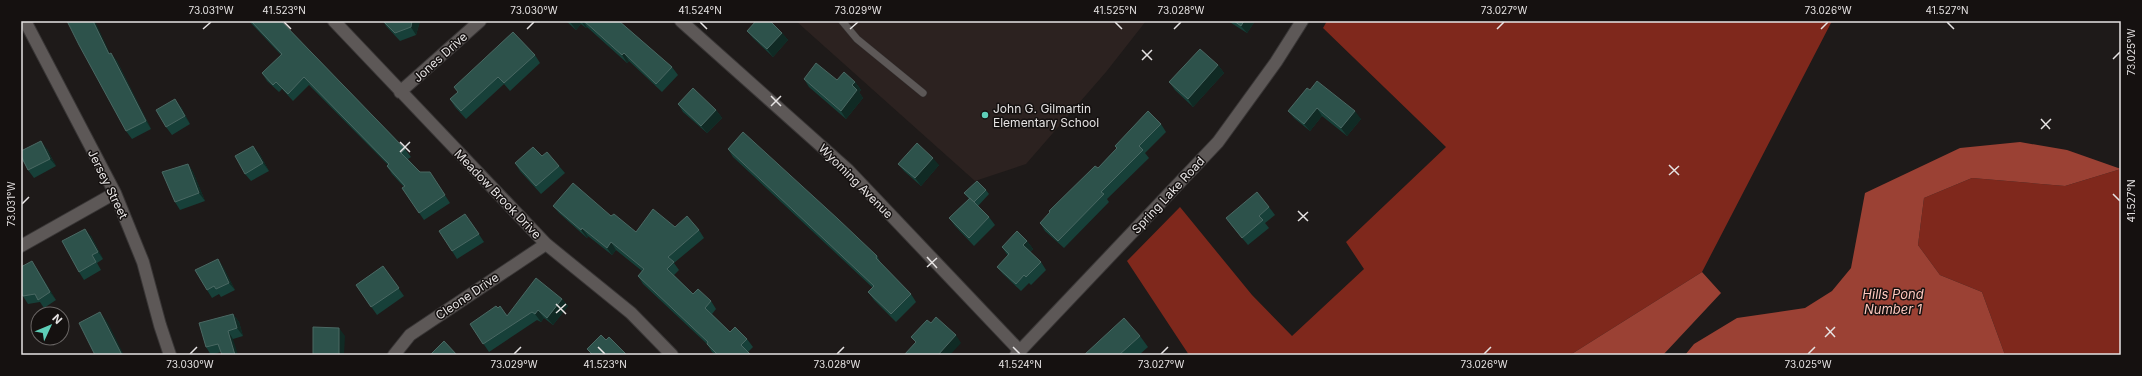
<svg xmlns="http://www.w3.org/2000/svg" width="2142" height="376" viewBox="0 0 2142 376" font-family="Inter,sans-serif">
<rect width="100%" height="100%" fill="#1e1a19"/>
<path fill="#2c2220" d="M796,21H1146L1106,72L1026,164L975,181Z"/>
<path fill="#7f281c" d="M1327,21H1832L1702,272L1570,355H1189L1127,261L1180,207L1252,295L1292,336L1364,269L1346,242L1446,147L1323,28Z
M2121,169V355H2005L1982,292L1940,275L1918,245L1924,198L1972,178L2065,186Z"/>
<path fill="#9b4134" d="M2020,142L2067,150L2121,169L2065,186L1972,178L1924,198L1918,245L1940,275L1982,292L2005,355H1685L1694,344L1737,318L1805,308L1832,291L1851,268L1865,193L1960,148Z
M1702,272L1721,293L1663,355H1570Z"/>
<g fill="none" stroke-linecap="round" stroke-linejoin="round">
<g stroke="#393636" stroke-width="8">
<path id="lane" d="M842,21L857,39L923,93"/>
</g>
<g stroke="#393636" stroke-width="14">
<path id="street" d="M25,21L115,193L143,262L160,325L170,355
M334,21L546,244L631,313L672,355
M681,21L848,170L1020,351
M400,92L480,21
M21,246L115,193
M394,355L410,335L546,244"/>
</g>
<g stroke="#393636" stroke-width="14">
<path id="secondary" d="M1016,355L1218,142L1276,62L1302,21"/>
</g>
<use href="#lane" stroke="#5d5857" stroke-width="7"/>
<use href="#street" stroke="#5d5857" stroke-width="12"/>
<use href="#secondary" stroke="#5d5857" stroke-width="12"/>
</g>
<path fill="#174039" d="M249,21H281L405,149L411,157L408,159L420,172H430L450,203L424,220L402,188L404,187L392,174L387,166L388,165L309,85L293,101L282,89L279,92L267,81L262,73L281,55Z
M383,21H420L416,35L400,41L386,26Z
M566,21H619L672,67L678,75L662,92L629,61L627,63L587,27L586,28L581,24L576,30Z
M1228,21H1255L1247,33Z
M747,31L782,33L788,40L773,57L753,38Z
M110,54L117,61L151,129L132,139L126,131Z
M535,55L540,63L510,91L504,84L466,119L455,107L450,99L458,92L454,87Z
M1218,65L1224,73L1193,107L1175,90L1169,82Z
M804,79L837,80L855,82L861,90L859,92L863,98L846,119L809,87Z
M1310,90L1361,119L1347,136L1322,116L1310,131L1294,118L1288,111Z
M678,104L716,110L722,118L707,133L683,112Z
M181,107L190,124L172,135L166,127Z
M1161,124L1166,132L1145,153L1149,158L1107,199L1109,202L1064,248L1045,231L1040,223L1098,168L1117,148L1115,146Z
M47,149L56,166L34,178L28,170Z
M728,149L877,256L882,265L911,294L916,302L896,322L874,300L868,292L873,288L733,157Z
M259,153L269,171L251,181L245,174Z
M542,156L559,166L565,173L541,194L520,171L515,163Z
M188,164L193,172L205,201L180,210L175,202Z
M898,164L939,165L921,186L904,171Z
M986,190L989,194L978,206L989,217L995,225L974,246L955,226L949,218L969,199L964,193Z
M553,206L611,216L636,232L675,227L699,230L704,238L674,263L679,270L674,275L693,294L711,301L716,309L712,314L730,332L747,339L753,347L748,352L751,355H716L712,352L707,344L643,284L638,276L642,271L616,250L612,255L588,236L587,238L559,213Z
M1269,207L1275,215L1265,223L1269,228L1248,245L1232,226L1226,218Z
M471,222L484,242L457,259L452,251Z
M91,236L103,259L97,263L101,270L84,280L79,272Z
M1027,241L1033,249L1030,252L1041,262L1046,270L1031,285L1029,283L1021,291L1003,274L997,267L1008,256L1002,247Z
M218,259L223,267L235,290L221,297L219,294L212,298L207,290Z
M383,266L404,296L377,315L356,285Z
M37,269L56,300L44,308L40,302L28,304L21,293Z
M562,299L568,306L553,325L544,318L541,322L537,320L489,352L470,324L498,308L507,315Z
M233,314L239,322L243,336L233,339L221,352L211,355L206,347Z
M1140,336L1148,347L1139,355H1084Z"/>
<path fill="#102a24" d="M93,21H95L114,62L109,54Z
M412,21H420L416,35L411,27Z
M571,21H579L581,24L576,30L570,22Z
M581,21H583L587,27L586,28Z
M1244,21H1255L1247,33L1241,26Z
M782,33L788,40L773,57L767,49Z
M111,53L117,61L151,129L146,121Z
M624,53L629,61L627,63L622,55Z
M1218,65L1224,73L1193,107L1188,99Z
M855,82L861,90L859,92L863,98L846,119L841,111L852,85Z
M175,99L181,107L190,124L185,116Z
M1317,108L1322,116L1310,131L1304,124Z
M716,110L722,118L707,133L701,126Z
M1355,111L1361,119L1347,136L1341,128Z
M41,141L47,149L56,166L50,159Z
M253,146L259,153L269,171L263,163Z
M933,158L939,165L921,186L915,178Z
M188,164L193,172L205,201L199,193Z
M582,228L588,236L587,238L581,230Z
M85,229L91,236L103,259L98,252Z
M1027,241L1033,249L1028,253L1023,245Z
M611,242L616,250L612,255L607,248Z
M218,259L223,267L235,290L229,283Z
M32,261L37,269L56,300L50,292Z
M562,299L568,306L553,325L547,318Z
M538,310L544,318L541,322L535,314Z
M100,312L108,323L124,355H122Z
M233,314L239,322L243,336L237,328Z
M339,328L345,336L344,355H339Z
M228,331L233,339L238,355H235Z
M956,335L961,343L950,355H938Z"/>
<path fill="#2d524b" stroke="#4a6863" d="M67,21H93L109,54L111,53L146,121L126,131L79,45Z
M251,21H281L405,149L401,153L420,172H430L445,195L419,213L402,188L405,186L387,166L389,164L304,77L288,94L276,82L273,85L262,73L282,54Z
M383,21H412L411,27L395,33Z
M584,21H619L672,67L656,84L624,53L622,55Z
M756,21H770L782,33L767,49L747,31Z
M1234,21H1244L1241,26Z
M513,32L535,55L504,83L498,77L461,111L450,99L458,92L454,87Z
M1200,49L1218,65L1188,99L1169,82Z
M816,63L837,80L844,72L855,82L852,85L857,90L841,111L804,79Z
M1317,81L1355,111L1341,128L1317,108L1304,124L1288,111L1307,88L1310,90Z
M693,88L716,110L701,126L678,104Z
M175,99L185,116L166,127L156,110Z
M1148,111L1161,124L1139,146L1143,150L1101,192L1104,194L1058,241L1040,223L1050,212L1049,211L1095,166L1098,168L1117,148L1115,146Z
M743,132L838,219L877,256L876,258L911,294L891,314L868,292L874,286L728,149Z
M41,141L50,159L28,170L21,156V151Z
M917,143L933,158L915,178L898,164Z
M253,146L263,163L245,174L235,156Z
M533,147L542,156L547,152L559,166L536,186L515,163Z
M188,164L199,193L175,202L162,172Z
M977,181L986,190L974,202L964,193Z
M573,183L611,216L614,214L636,232L653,209L675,227L687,216L699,230L668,257L674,262L667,269L693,294L698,289L711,301L705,308L730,332L735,327L747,339L741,345L751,355H718L707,344L708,342L638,276L644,269L611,242L607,248L582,228L581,230L553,206Z
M1257,192L1269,207L1259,216L1263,220L1242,238L1226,218Z
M970,198L989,217L969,238L949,218Z
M465,214L479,234L452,251L439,231Z
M85,229L98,252L92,255L96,262L79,272L62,241Z
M1017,231L1027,241L1023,245L1041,262L1026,277L1024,275L1016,284L997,267L1009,254L1002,247Z
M218,259L229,283L216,289L214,286L207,290L195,270Z
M32,261L50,292L38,300L35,294L23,296L21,293V267Z
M383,266L399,288L371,307L356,285Z
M536,278L562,299L547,318L538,310L535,314L532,312L483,344L470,324L496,306L498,308L500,306L507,316Z
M100,312L122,355H95L79,323Z
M233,314L237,328L228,331L235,355H222L218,344L206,347L199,323Z
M936,317L956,335L938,355H904L916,342L911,337L927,320L931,323Z
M1124,318L1140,336L1119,355H1084Z
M313,327L339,328V355H313Z
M601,335L606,340L609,337L627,355H593L587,349Z
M444,341L457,355H430Z"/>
<path fill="none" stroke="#e6e3e3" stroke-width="1.5" d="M284,22L291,29M700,22L707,29M1115,22L1122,29M1947,22L1954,29M203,29L211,22M527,29L534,22M850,29L858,22M1174,29L1181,22M1497,29L1504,22M1821,29L1828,22M1142,50L1152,60M2113,59L2120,52M1142,60L1152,50M771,96L781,106M771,106L781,96M2041,119L2050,129M2041,129L2051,119M400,142L410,152M400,152L410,142M1669,165L1679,175M1669,175L1679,166M2113,194L2120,201M22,204L29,197M1298,211L1308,221M1298,221L1308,212M927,257L937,268M927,267L937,258M556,304L566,314M556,313L566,304M1826,327L1835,337M1825,337L1835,327M598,347L605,354M1013,347L1020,354M190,354L197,347M514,354L521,347M837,354L844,347M1161,354L1168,347M1484,354L1491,347M1808,354L1815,347"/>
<circle fill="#5eceb8" stroke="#151110" stroke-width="1.5" cx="985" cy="115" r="4"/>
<g text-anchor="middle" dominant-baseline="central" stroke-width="3" stroke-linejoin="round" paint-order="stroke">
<g font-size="12" fill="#e6e3e3" stroke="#151110">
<text transform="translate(440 57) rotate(-42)">Jones Drive</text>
<text transform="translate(856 181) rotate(45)">Wyoming Avenue</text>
<text transform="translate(108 184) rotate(64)">Jersey Street</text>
<text transform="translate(498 194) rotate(46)">Meadow Brook Drive</text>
<text transform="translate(1168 195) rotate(-47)">Spring Lake Road</text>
<text transform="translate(467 296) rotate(-34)">Cleone Drive</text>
</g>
<g font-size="12" fill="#e6e3e3" stroke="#151110" text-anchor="start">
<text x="993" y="108">John G. Gilmartin<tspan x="993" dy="14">Elementary School</tspan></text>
</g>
<g font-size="13" font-style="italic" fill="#fcc8be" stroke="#151110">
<text x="1893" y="294">Hills Pond<tspan x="1893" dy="15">Number 1</tspan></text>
</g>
</g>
<rect width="2142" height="376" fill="none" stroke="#151110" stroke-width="44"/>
<g transform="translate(50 326) rotate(46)"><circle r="19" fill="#151110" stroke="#696564"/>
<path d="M0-3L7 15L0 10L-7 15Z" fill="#5eceb8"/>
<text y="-6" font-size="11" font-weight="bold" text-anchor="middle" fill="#e6e3e3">N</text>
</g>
<rect x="22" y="22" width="2098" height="332" fill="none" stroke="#e6e3e3" stroke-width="1.5"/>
<g font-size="10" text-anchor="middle" fill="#e6e3e3">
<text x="211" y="14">73.031°W</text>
<text x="284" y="14">41.523°N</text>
<text x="534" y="14">73.030°W</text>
<text x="700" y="14">41.524°N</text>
<text x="858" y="14">73.029°W</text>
<text x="1115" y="14">41.525°N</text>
<text x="1181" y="14">73.028°W</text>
<text x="1504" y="14">73.027°W</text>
<text x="1828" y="14">73.026°W</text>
<text x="1947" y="14">41.527°N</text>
<text transform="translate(2131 52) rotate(-90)" y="4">73.025°W</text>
<text transform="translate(2131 201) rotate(-90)" y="4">41.527°N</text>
<text transform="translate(11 204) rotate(-90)" y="4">73.031°W</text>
<text x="190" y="368">73.030°W</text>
<text x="514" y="368">73.029°W</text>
<text x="605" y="368">41.523°N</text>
<text x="837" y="368">73.028°W</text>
<text x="1020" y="368">41.524°N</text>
<text x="1161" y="368">73.027°W</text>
<text x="1484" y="368">73.026°W</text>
<text x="1808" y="368">73.025°W</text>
</g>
</svg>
